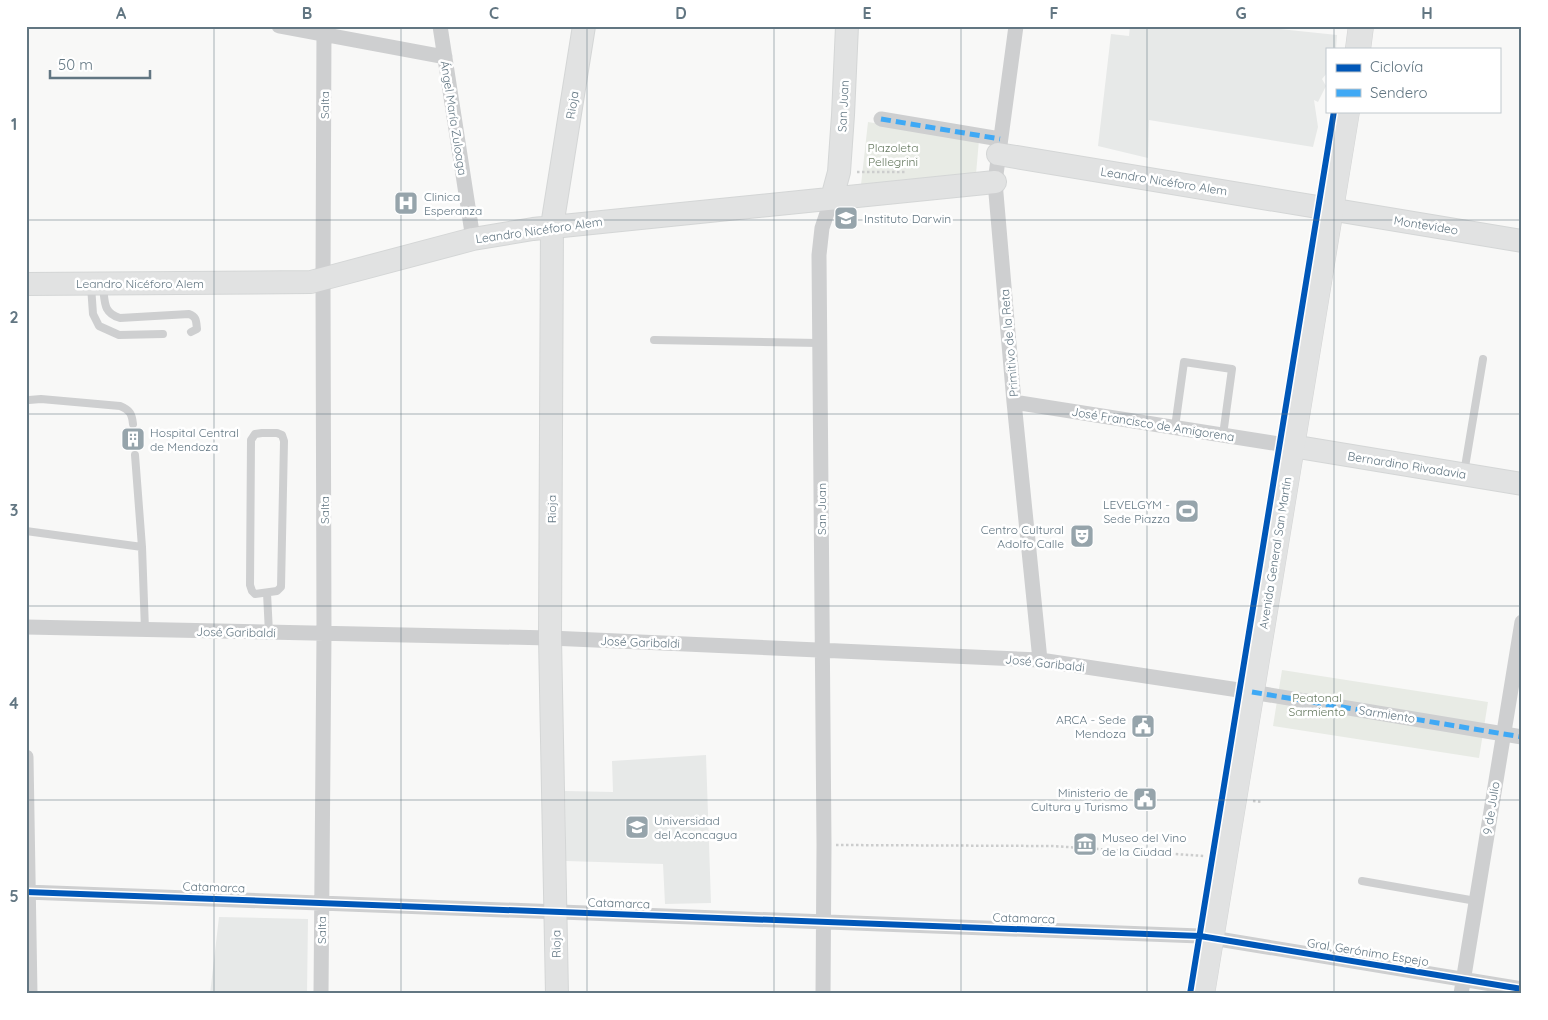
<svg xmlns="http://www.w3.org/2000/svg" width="1548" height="1020" viewBox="0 0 1548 1020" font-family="Quicksand,sans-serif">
<rect width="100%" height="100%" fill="#f8f8f7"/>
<path fill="#e7e9e8" d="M1130,26H1250L1337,35L1336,49H1327V73L1322,79L1326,86L1318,102L1314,100L1318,127L1313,147L1149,120L1148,158L1098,146L1111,34L1129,36Z
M706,755L711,903L665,904L663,864L566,861L565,791L613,792L612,761Z
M219,917L308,919L307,994H210Z"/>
<path fill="#e8ebe5" d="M868,122L979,140L976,174L861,185Z
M1282,670L1488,702L1479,758L1273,726Z"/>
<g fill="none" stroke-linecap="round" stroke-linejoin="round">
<g stroke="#d4d6d6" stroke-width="24">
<path id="secondary" d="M998,154L1522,241
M832,198L839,172L843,115L847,26
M26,284L311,282L473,239L533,229L995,182
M1292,446L1522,484
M557,994L550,638L552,226L584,26"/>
</g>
<g stroke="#d4d5d5" stroke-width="26">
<path id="primary" d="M1358,49L1361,26
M1202,994L1347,111"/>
</g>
<path stroke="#cccdcd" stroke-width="2.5" stroke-dasharray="2.5 2.5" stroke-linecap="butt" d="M857,172H906
M1253,801L1262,802
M836,845L1052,846L1205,856"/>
<path stroke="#cecfd0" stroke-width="8" d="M91,286L93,314L99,326L119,335L163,334
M103,287C105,302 103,313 120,318L189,314C197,317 196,321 197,329L191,332
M654,340L819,343
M29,400L41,399L120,406C130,410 132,414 133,424
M1175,427L1184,362L1232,369L1223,435
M262,433H277L282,435L284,441L281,587L277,591L255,594L252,591L250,585L251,440L255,434Z
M135,455L142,547L145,630
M1464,473L1483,359
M26,531L142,547
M267,593L269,633
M1362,881L1476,901"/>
<path stroke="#cecfd0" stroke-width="15" d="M279,26L445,57
M440,26L473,239
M1016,26L995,182L1014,402L1040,660
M881,119L1000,139
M1014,402L1292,446
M26,627L550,638L1040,660L1252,692L1522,737
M26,757L30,994
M26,892L1200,936L1522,989
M321,994L324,634L323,280L324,26
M823,994L824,845L819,255L822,228L832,198
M1461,994L1522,622"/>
<use href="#secondary" stroke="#e1e2e2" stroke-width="22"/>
<use href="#primary" stroke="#e1e2e2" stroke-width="25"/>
<path stroke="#3fa9f5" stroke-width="5" stroke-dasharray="10 5" stroke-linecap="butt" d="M881,119L1000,139
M1252,692L1522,737"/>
<g stroke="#fff" stroke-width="9">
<path id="cycleway" d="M26,892L1200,936L1522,989
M1190,994L1334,111"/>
</g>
<use href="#cycleway" stroke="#0057b8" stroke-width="6"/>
</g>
<path fill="none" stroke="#627682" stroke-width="1" stroke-opacity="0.55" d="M214,26V994M401,26V994M587,26V994M774,26V994M961,26V994M1147,26V994M1334,26V49M1334,111V994M26,220H1522M26,414H1522M26,606H1522M26,800H1522"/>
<defs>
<g id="hospital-square" transform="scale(1.25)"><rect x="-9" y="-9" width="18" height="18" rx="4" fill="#96a4ab" stroke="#fff"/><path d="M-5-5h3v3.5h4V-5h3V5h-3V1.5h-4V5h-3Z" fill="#fff"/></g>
<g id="university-square" transform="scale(1.25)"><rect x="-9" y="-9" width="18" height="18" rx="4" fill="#96a4ab" stroke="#fff"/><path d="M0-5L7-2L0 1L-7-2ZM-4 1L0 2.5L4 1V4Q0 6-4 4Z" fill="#fff"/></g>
<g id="building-square" transform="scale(1.25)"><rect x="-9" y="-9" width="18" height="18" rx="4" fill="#96a4ab" stroke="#fff"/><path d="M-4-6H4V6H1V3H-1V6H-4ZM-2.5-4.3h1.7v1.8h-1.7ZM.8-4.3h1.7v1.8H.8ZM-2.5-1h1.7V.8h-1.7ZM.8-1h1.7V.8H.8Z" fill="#fff"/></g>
<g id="stadium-square" transform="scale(1.25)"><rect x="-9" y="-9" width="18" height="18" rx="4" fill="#96a4ab" stroke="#fff"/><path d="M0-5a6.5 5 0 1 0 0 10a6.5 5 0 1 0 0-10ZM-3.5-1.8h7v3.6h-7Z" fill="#fff"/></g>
<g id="theatre-square" transform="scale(1.25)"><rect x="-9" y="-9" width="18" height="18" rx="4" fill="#96a4ab" stroke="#fff"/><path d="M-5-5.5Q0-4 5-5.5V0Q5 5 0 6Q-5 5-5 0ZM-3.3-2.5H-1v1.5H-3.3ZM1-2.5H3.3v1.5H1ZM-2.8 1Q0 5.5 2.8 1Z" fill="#fff"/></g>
<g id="civic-square" transform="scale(1.25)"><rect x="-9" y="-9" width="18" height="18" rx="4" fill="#96a4ab" stroke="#fff"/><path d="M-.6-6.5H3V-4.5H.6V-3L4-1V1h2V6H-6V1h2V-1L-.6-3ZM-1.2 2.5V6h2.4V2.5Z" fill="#fff"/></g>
<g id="museum-square" transform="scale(1.25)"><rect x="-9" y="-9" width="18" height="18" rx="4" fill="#96a4ab" stroke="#fff"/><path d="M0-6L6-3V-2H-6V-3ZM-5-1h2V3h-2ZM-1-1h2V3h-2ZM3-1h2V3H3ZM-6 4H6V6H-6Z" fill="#fff"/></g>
</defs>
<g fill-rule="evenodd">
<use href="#hospital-square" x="406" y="203"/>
<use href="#university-square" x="846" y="218"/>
<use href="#building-square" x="133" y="439"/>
<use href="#stadium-square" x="1187" y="511"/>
<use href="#theatre-square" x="1082" y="536"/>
<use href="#civic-square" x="1143" y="726"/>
<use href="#civic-square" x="1145" y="799"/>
<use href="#university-square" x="637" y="827"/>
<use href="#museum-square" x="1085" y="844"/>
</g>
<g text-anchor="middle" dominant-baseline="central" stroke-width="5" stroke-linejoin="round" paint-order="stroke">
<g font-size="12" fill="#627682" stroke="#fff">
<text transform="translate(324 105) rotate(-90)">Salta</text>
<text transform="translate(572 105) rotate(-81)">Rioja</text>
<text transform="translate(843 106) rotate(-87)">San Juan</text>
<text transform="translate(454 118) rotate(81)">Ángel María Zuloaga</text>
<text transform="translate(1164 181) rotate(9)">Leandro Nicéforo Alem</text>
<text transform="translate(1426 225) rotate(9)">Montevideo</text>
<text transform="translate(539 230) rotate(-8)">Leandro Nicéforo Alem</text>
<text x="140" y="283">Leandro Nicéforo Alem</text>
<text transform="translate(1009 343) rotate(-95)">Primitivo de la Reta</text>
<text transform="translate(1153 424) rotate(9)">José Francisco de Amigorena</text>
<text transform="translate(1407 465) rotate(9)">Bernardino Rivadavia</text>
<text transform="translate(551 509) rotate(-90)">Rioja</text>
<text transform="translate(821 509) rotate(-90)">San Juan</text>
<text transform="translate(324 510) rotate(-90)">Salta</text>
<text transform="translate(1275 553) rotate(-81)">Avenida General San Martín</text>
<text transform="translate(236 632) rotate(1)">José Garibaldi</text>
<text transform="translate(640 642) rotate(2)">José Garibaldi</text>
<text transform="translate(1045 663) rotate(6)">José Garibaldi</text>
<text transform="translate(1387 714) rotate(9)">Sarmiento</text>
<text transform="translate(1491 808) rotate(-81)">9 de Julio</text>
<text transform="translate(214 887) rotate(2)">Catamarca</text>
<text transform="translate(619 903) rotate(2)">Catamarca</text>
<text transform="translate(1024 918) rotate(2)">Catamarca</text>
<text transform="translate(321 930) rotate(-90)">Salta</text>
<text transform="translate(556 944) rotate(-91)">Rioja</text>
<text transform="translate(1368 952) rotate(9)">Gral. Gerónimo Espejo</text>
</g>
<g font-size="12" fill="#677a61" stroke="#fff">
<text x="893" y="147">Plazoleta<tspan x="893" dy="14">Pellegrini</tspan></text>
<text x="1317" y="697">Peatonal<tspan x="1317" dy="14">Sarmiento</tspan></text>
</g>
<g font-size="12" fill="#627682" stroke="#fff" text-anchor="start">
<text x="424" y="196">Clinica<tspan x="424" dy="14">Esperanza</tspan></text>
<text x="864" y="218">Instituto Darwin</text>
<text x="150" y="432">Hospital Central<tspan x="150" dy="14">de Mendoza</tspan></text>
<text x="1170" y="504" text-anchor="end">LEVELGYM -<tspan x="1170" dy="14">Sede Piazza</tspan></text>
<text x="1064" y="529" text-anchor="end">Centro Cultural<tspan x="1064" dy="14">Adolfo Calle</tspan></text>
<text x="1126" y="719" text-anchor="end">ARCA - Sede<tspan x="1126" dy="14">Mendoza</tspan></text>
<text x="1128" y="792" text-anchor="end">Ministerio de<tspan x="1128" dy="14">Cultura y Turismo</tspan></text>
<text x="654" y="820">Universidad<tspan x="654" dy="14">del Aconcagua</tspan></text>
<text x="1102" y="837">Museo del Vino<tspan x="1102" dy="14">de la Ciudad</tspan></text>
</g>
</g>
<rect width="1548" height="1020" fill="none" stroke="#ffffff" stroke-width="55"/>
<rect x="1326" y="48" width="175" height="65" fill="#ffffff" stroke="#c0c8cd"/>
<rect x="1336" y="64" width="25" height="8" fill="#0057b8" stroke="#c0c8cd"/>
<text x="1370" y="72" font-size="15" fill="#627682">Ciclovía</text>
<rect x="1336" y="89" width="25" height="8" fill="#3fa9f5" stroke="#c0c8cd"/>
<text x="1370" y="98" font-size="15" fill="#627682">Sendero</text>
<path d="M50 70v8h100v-8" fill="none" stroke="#627682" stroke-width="2.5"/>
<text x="58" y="70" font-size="15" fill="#627682" stroke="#ffffff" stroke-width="4" paint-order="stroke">50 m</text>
<rect x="28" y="28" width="1492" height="964" fill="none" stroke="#627682" stroke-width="2"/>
<g font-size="16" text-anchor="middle" font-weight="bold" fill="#627682">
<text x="121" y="19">A</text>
<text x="307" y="19">B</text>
<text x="494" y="19">C</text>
<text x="681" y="19">D</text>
<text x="867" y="19">E</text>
<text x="1054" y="19">F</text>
<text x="1241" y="19">G</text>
<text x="1427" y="19">H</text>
<text x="14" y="130">1</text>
<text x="14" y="323">2</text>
<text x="14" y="516">3</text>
<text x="14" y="709">4</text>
<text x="14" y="902">5</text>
</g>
</svg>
